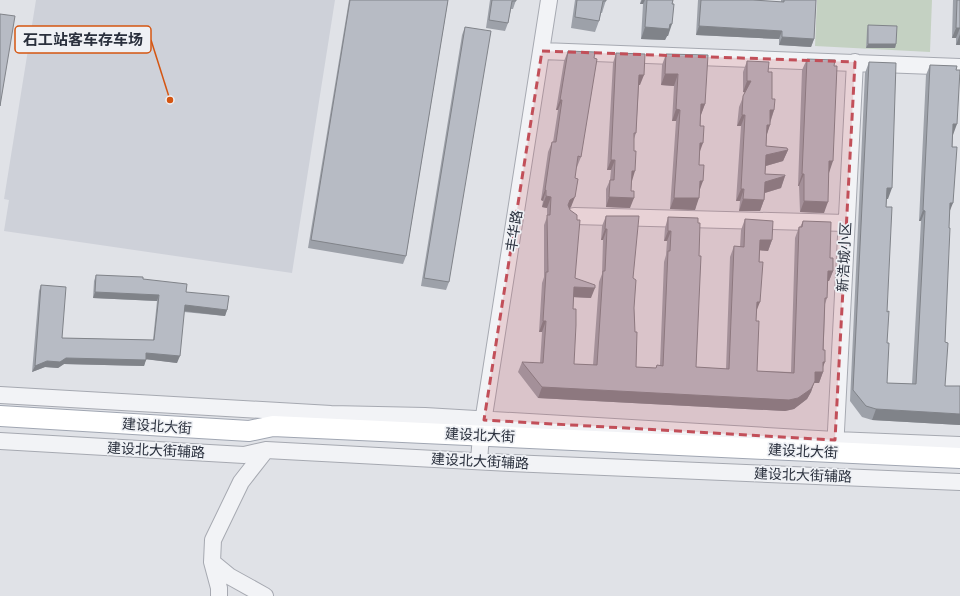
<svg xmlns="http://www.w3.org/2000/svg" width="960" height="596" viewBox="0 0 960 596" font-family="'PT Sans Narrow','Noto Sans SC',sans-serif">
<rect width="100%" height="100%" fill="#e0e2e7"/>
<path fill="#ced1d9" d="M36,0H335L292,273L4,231L9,200L4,199Z"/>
<path fill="#c4d1c2" d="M817,0H932L930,52L815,46Z"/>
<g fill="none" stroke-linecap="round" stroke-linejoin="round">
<g stroke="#a6a9b1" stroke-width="18">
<path id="minor" d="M542,51L960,67
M574,216L846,223
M0,395L331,414L425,416L835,440L960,445
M0,441L244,455L266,450L510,463L960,482
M835,450L855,62
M479,461L481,435L549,0
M212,562L229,576L265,596
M219,596V588L212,562L213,540L241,482L266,450"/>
</g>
<g stroke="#a0a6b2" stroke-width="22">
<path id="major" d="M0,416L249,431L273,426L960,458"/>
</g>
<use href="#minor" stroke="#f2f3f6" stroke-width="16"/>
<use href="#major" stroke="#fff" stroke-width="20"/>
</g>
<path fill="#9da1a9" d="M349,0H448L406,256L403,264L308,248Z
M490,0H516L513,9H511L508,23L505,31L486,28Z
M575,0H606L602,13H601L599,21L595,32L571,28Z
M641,0H673L668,36H667L665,40L641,39L643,4H640Z
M698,0H753L781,2V0H816L814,39L811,47L779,45V39L696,35Z
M953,0H960V45H956V38H952Z
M868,25L896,44L895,48H866L867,30Z
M465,27L449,282L446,290L421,286L462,35Z
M568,51L581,157L577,167H576L571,207L569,209L575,278L591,298L574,297L573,309L574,364L593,365L599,282L602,274L603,240H601L602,226L606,216L633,278L634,308L636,367L656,368L657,365H660L664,262L666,255L667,241H664L665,228L668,217L699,256L696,367L726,369L730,257L734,246L740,247L741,230L745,219L772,240L768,251L760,250L756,321L757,371L791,372L795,238L799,227H800L803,221L830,258L833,271L829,281H828L827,298L825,304L823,372L819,383H814L811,392L807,399L794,409L785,411L538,398L518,372L522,362L540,363L542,332H539L542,283L544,277V225L547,217V208L542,207L543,201L541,200L548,152L552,142H553L558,110H556L564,61Z
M616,53L640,85H639L636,133L634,139L630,208L606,207V189L610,180L611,170H607L613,63Z
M666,54L705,104L701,114L699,165V192L695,210L670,209L676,121H672L674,86L661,85L662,65Z
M807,59L829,173L824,213L800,212L799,186H798L802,70Z
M747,61L768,72L772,99L774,110L767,134L766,146L788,150L783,161L766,166L765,174L785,176L781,188L765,193L764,200L760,211H739L740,201H736L741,126H737L739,107L745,92H743V72Z
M869,62L888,199H887L886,207L887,383L912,384L921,221H919L926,75L930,65L953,135L949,213L945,342V386L960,425L872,420L862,417L850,401L865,73Z
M96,275L143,279L186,292L227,310L225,316L184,312L177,363L146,359L144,366L64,364L58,368L45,367L32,372L39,291L41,285L62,338L153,340L157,301L93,298L94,281Z"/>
<path fill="#808389" d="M642,0H645L643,4H640Z
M670,24H672L668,36H667L665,40L641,39L645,27Z
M699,26L782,31L779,39L696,35Z
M956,28H960L956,38H952Z
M960,34V45H956Z
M782,37L814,39L811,47L779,45Z
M868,44H896L895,48H866Z
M665,74H678L674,86L661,85Z
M639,75H644L640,85H635Z
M747,81H751L747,93L743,92Z
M560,100H562L558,110H556Z
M701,104H705L701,115Z
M676,109L680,110L676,121H672Z
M770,110H774L770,122Z
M742,115H745L741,126H737Z
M953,124H957L953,135Z
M767,125H770L766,137Z
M700,143H703L699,154Z
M788,150L783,161L762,167L766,155Z
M611,160H615L611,170H607Z
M829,161H833L829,173Z
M632,171H635L632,181Z
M802,174H804L799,186H798Z
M785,176L781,188L761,194L765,182Z
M700,181H703L699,192Z
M887,188H892L888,199H883Z
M741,189H744L740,201H736Z
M545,190H546L543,201L541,200Z
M546,196L551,197L547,208L542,207Z
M575,197L571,207L566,211L570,200Z
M609,197L634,198L630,208L606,207Z
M674,198H699L695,210L670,209Z
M743,199L764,200L760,211H739Z
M804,201L828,202L824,213L800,212Z
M950,203H953L949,213Z
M923,210L925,211L921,221H919Z
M605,229H607L603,240H601Z
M668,231H671L667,241H664Z
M760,240H772L768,251L756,250Z
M828,271H833L829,281H824Z
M574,287L595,288L591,298L571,297Z
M95,292L159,295L157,301L93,298Z
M757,302H760L756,312Z
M185,305L227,310L225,316L183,311Z
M543,321H546L542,332H539Z
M146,353L180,356L177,363L144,359Z
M66,358L146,360L144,366L64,364L58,368L45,367L32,372L35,366L47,361Z
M823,362H825L821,372H823L819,383H814L811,392L807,399L794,409L785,411L538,398L542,387L815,372Z
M876,409L960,414V425L872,420Z"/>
<path fill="#b7bbc4" stroke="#808389" d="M350,0H448L406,256L311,240Z
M492,0H516V1H512L508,23L489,20Z
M577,0H606V1H603L599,21L575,17Z
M647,0H673L672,4H674L672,24H670L669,29L645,27Z
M701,0H753L784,2V0H816L814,39L782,37V31L699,26Z
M957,0H960V28H956Z
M0,14L15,16L0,106Z
M868,25L897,26L896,44H868Z
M465,27L491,31L449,282L424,278Z
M568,51L595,52L594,58L597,59L581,157L578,156L575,178L578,179L575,197L570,200L568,205L570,210L577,215V220H580L575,278L595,285V288L574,287L573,309H576V325L574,364L597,365L603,271H605L607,229H605L606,216H639L633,278L636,280L634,308L635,332H637L636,367L656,368L657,365L663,366L668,251H670L671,231H668V217L698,218V223H700L699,256H701L696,367L729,369L734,246L744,247L745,219L773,221L772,240H760L759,262H763L760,302H757L756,321H759L757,371L794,373L799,227H802L803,221L831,222L830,258H833V271H828L827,298H825L823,350H825V362H823V372H815V381L811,389L798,398L789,400L542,387L522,362L543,363L546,321H543L546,272H548L547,215H550L551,197L546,196V190H545L552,142H556L562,100H560Z
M616,53L645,54L644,75H639L636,133H634V151H636L635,171H632L631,191H634V198L609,197L610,180H614L615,160H611Z
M666,54L708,55L705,104H701L700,126H704L703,143H700L699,165H704L703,181H700L699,198H674L680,110L676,109L678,74H665Z
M807,59L835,60L834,66H837L833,161H829L828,202L804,201V174H802Z
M747,61L769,62L768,72H772V99H775L774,110H770V125H767L766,146L787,148L788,150L766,155L765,174L785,175V176L765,182L764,200L743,199L744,189H741L745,115H742L743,96L751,81H747Z
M869,62L896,63L892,188H887L886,207H892L887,312L889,311L887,343H889L887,383L916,384L925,211L923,210L930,65L957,66L956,70H960L957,124H953L952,147H957L953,203H950L949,228H950L945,342L948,343L945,386H960V414L876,409L866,406L853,390Z
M96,275L143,277V279L187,284L186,292L229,296L227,310L185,305L180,356L146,353V360L66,358L60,362L47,361L35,366L41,285L66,287L62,338L154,340L159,295L95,292Z"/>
<path fill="#c24f59" fill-opacity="0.2" stroke="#c24f59" stroke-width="3" stroke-dasharray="8 5" stroke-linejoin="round" d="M542,51L855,62L835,440L484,420Z"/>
<g text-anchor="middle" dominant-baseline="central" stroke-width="3.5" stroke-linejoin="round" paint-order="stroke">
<g font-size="14" fill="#2a303d" stroke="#eff1f5">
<text transform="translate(514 231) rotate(-81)">丰华路</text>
<text transform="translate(844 257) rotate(-87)">新浩城小区</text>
<text transform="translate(157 426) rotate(4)">建设北大街</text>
<text transform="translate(480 435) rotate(3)">建设北大街</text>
<text transform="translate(156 450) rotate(3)">建设北大街辅路</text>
<text transform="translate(803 451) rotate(3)">建设北大街</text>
<text transform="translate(480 461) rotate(3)">建设北大街辅路</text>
<text transform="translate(803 475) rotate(2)">建设北大街辅路</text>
</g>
</g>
<path fill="none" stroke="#d55511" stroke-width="1.5" d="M170 100L151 40"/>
<circle fill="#d55511" stroke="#eff1f5" stroke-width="1.5" cx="170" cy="100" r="4"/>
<rect fill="#eff1f5" stroke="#d55511" stroke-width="1.5" x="15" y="26" width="136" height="27" rx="4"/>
<g font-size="15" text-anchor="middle" font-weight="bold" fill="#2a303d">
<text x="83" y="45">石工站客车存车场</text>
</g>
</svg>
